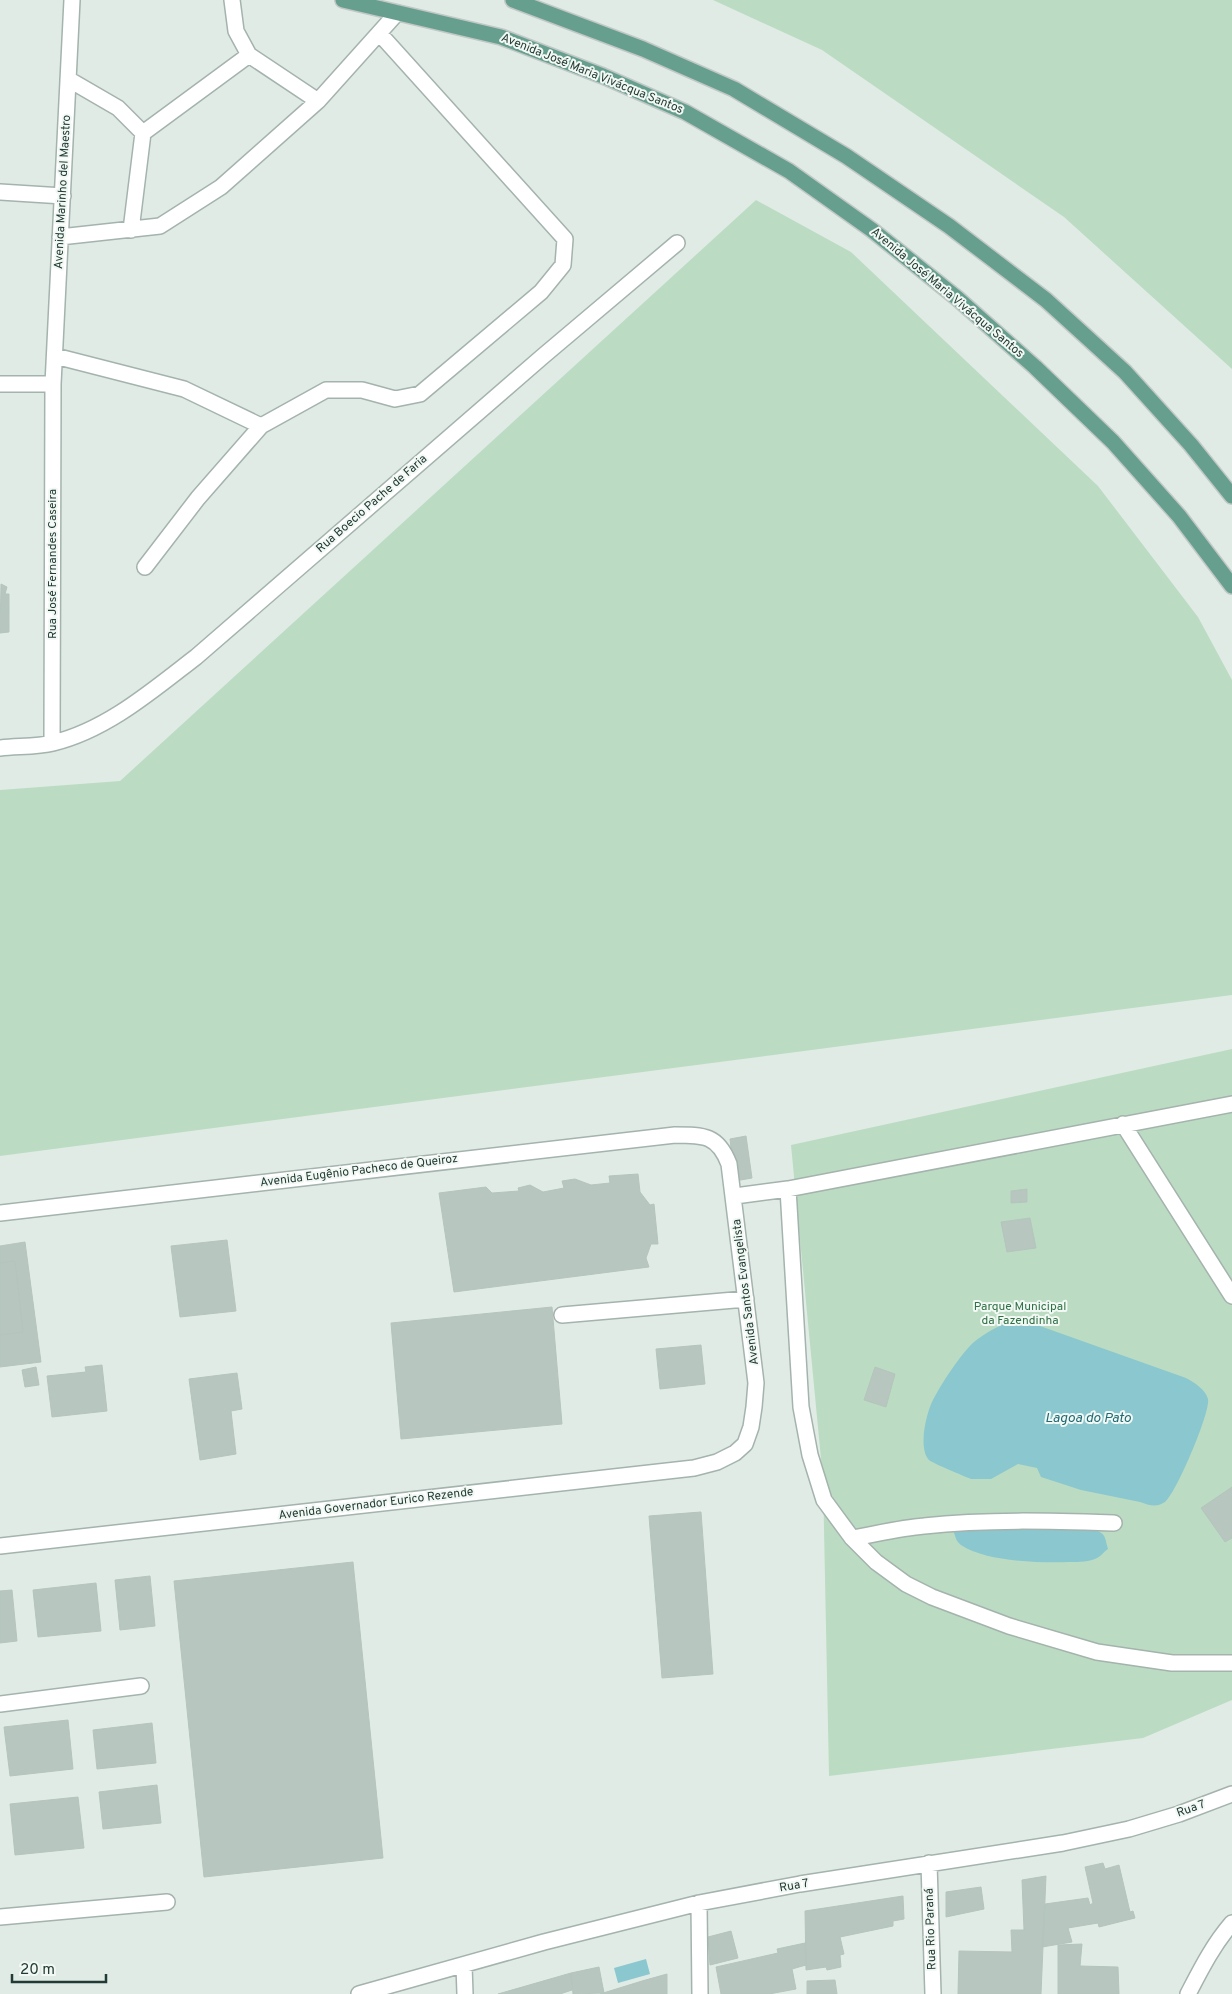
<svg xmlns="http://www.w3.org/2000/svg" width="1232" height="1994" viewBox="0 0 1232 1994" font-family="Overpass,sans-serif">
<rect width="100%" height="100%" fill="#e1ebe6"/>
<path fill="#bbdcc2" d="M713,0H1232V369L1064,217L822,50Z
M756,200L851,252L1098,486L1198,617L1232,680V995L0,1156V790L120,781Z
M1232,1049V1700L1143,1738L829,1776L823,1480L791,1145Z"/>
<path fill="#8bc7cf" d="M1011,1321L1040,1326L1186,1378C1194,1382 1206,1390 1208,1399C1211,1411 1176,1494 1165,1502C1156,1508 1149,1505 1140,1502L1081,1490L1041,1477L1037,1468L1018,1464L991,1479H971C964,1476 932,1463 929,1460C918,1448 926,1415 932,1402C941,1384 960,1355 974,1342C985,1333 998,1326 1011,1321Z
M1088,1528C1106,1533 1104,1534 1108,1549C1104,1551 1102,1556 1097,1558C1090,1562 1078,1562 1071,1562C1041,1563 986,1562 961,1545C956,1541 956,1538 954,1533L955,1529H958Z
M646,1959L650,1974L618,1983L614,1968Z"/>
<path fill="#b7c6bf" stroke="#b4c5bd" d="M1,584L7,587L5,594H9V632L0,633Z
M746,1136L752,1178L735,1181L730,1139Z
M638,1174L640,1192L650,1205L654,1204L658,1244H651L646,1258L649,1267L454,1292L439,1193L486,1187L492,1193L519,1191L518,1188L530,1185L543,1192L564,1188L562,1181L575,1179L591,1185L610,1183L609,1176Z
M1027,1189V1202L1011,1203V1191Z
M1030,1218L1036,1248L1007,1252L1001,1222Z
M227,1240L236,1311L180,1317L171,1246Z
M25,1242L41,1362L0,1367V1246Z
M15,1261L23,1332L0,1335V1263Z
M552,1307L562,1424L401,1439L391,1323Z
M701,1345L705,1384L660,1389L656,1349Z
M102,1365L107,1411L52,1417L47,1376L86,1372L85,1367Z
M36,1367L39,1385L25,1387L22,1370Z
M875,1367L895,1374L886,1407L864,1400Z
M237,1373L242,1409L231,1411L236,1454L200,1460L189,1379Z
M1232,1487V1538L1225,1542L1201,1508Z
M701,1512L713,1674L662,1678L649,1516Z
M353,1562L383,1858L204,1877L174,1581Z
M150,1576L155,1626L120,1630L115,1580Z
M96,1583L101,1631L38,1637L33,1590Z
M12,1590L17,1641L0,1643V1591Z
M68,1720L73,1769L10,1776L4,1727Z
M152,1723L156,1763L97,1769L93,1730Z
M157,1785L161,1823L103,1829L99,1792Z
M78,1797L84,1848L15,1855L10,1804Z
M1103,1863L1105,1869L1119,1865L1130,1912L1133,1911L1135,1918L1099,1927L1098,1923L1068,1928L1072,1942L1042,1947L1045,1904L1088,1898L1090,1905L1093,1903L1085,1867Z
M1046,1876L1041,1994H958L959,1951L1012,1952L1011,1930H1024L1022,1880Z
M981,1887L984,1909L946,1917V1892Z
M903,1896L904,1919L893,1921V1926L840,1937L844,1954L840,1955L841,1967L827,1970L826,1967L806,1970L805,1911Z
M731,1931L738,1958L710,1965L708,1937Z
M805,1943L806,1965L792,1969L796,1989L769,1994H721L716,1967L778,1953L777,1949Z
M1082,1944L1080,1966L1118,1967L1119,1994H1058V1945Z
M599,1967L604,1993L573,1994L571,1973Z
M571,1973L572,1990L560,1994H498Z
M667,1974V1994H600L642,1981Z
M835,1980L837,1994H807V1981Z"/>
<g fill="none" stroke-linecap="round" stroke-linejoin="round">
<g stroke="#a4b3ad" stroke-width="18">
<path id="minor" d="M232,0L236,31L249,55L318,101
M68,79L118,108L143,133L131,230
M143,133L249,55
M0,192L63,196
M60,237L160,226L221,187L318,101L397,13
M55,356L184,389L261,426
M0,384H53
M145,567L198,498L261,426L326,390H362L395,399L420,394L541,292L563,265L565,239L379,33
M52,743L53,384L72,0
M0,748C17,746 37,747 53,743C107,730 153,690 196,657L542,357L677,243
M1123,1124L1232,1296
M788,1189L801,1407L810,1455L824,1500L852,1538L876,1562L906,1584L932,1597L1009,1626L1097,1652L1172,1663H1232
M735,1196L788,1189L1232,1104
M0,1213L675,1135C704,1135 718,1135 729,1164L756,1383L754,1407L751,1427L745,1444L735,1453L717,1462L694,1468L0,1546
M562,1315L746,1299
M852,1538C876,1534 900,1528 924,1526C987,1519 1050,1521 1114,1523
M0,1704L141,1686
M929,1863L933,1994
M699,1903L700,1994
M0,1917L167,1902
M464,1965L465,1994
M359,1994L544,1942L699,1903L800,1884L1063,1843L1129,1829L1179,1814L1232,1794
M1188,1994C1201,1969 1213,1945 1232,1923"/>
</g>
<g stroke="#c1c8c6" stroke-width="18">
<path id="major" d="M343,0L501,37L603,76L685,112L789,171L872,230L957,298L1035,367L1113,442L1179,516L1232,586
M513,0L643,49L734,89L846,156L949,226L1046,300L1125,372L1191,445L1232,496"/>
</g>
<use href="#minor" stroke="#fff" stroke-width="15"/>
<use href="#major" stroke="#679f8f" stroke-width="15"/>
</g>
<g text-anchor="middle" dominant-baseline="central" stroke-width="4" stroke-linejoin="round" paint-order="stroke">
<g font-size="12" fill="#223b34" stroke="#f2f8f4">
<text transform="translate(592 74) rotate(22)">Avenida José Maria Vivácqua Santos</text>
<text transform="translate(63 192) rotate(-87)">Avenida Marinho del Maestro</text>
<text transform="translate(947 293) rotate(40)">Avenida José Maria Vivácqua Santos</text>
<text transform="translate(372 504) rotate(-41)">Rua Boecio Pache de Faria</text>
<text transform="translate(53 564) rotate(-90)">Rua José Fernandes Caseira</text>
<text transform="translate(359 1171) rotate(-7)">Avenida Eugênio Pacheco de Queiroz</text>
<text transform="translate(746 1292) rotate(-97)">Avenida Santos Evangelista</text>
<text transform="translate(376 1504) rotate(-7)">Avenida Governador Eurico Rezende</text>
<text transform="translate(1191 1809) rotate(-20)">Rua 7</text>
<text transform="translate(794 1886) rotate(-10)">Rua 7</text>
<text transform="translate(931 1929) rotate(-92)">Rua Rio Paraná</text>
</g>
<g font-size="12" fill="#2e7145" stroke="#f2f8f4">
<text x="1020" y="1307">Parque Municipal<tspan x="1020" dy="14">da Fazendinha</tspan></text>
</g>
<g font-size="14" font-style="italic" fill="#1e6a75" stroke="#f2f8f4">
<text x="1088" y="1418">Lagoa do Pato</text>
</g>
</g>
<path d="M12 1974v8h94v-8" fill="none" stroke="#223b34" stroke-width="2.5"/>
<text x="20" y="1974" font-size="15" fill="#223b34" stroke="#f2f8f4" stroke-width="4" paint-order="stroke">20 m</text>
</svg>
